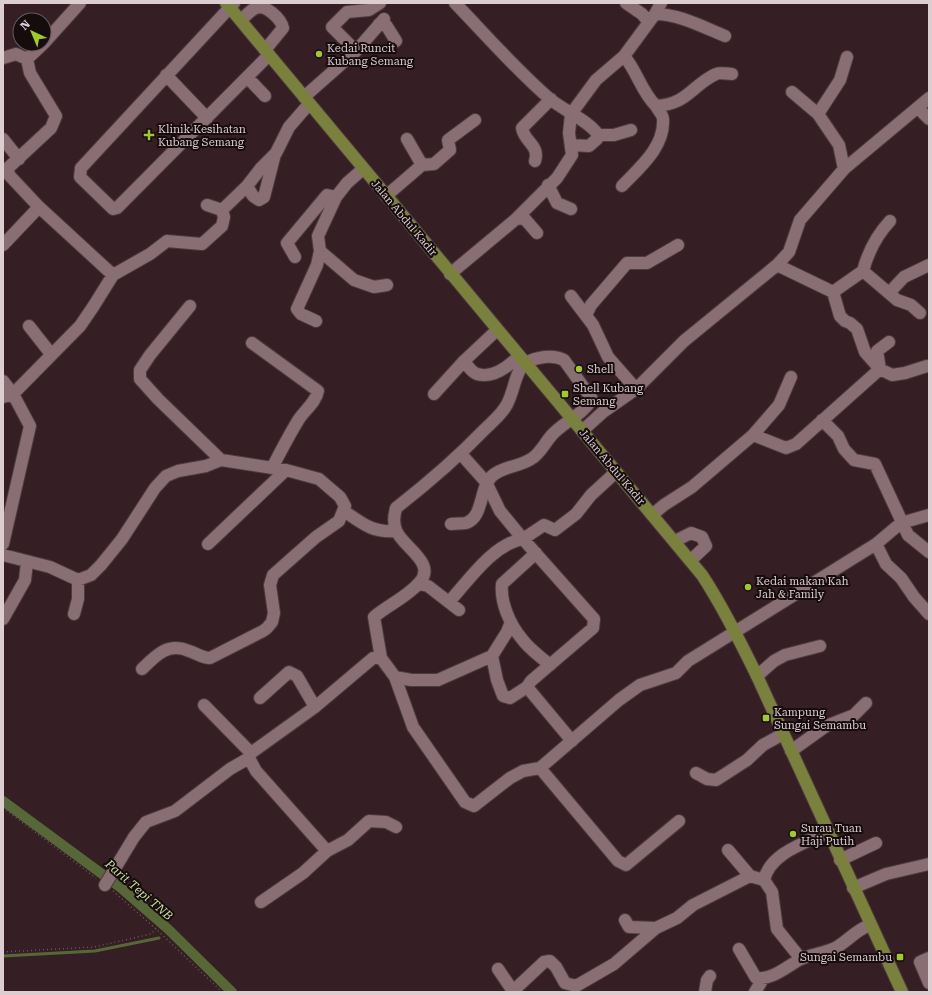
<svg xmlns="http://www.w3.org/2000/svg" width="932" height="995" viewBox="0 0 932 995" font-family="'Roboto Serif',serif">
<rect width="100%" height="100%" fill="#351f24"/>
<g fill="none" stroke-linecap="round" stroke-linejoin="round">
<path stroke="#576737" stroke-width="3" d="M3,956L95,951L159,938"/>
<path stroke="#576737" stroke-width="10" d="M3,801L121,888L168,929L232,992"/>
<g stroke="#4d3b40" stroke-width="14">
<path id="minor" d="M234,3L81,168L80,177L113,209L117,208L269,55
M455,3C486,35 516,70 550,99C563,110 591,122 598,135
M626,3L642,14L648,21
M655,14C679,14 703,27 725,36
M241,20C245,17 250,10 256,8C266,4 281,19 283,28L265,50
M379,24L386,25L396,41
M44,43L80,3
M43,44L27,59L30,73L56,116L51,128L8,168L9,175L39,207L113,275
M356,51L332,27L347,12L369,10L380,3
M624,56C637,71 641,91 656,106C688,104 692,85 716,74C720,72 727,74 732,74
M3,58L16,54L27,59
M166,75L207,118
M247,77L265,96
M792,92L818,114L839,145L844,169
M304,97L356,51L384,19
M918,108L929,119
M818,114L840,80L847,57
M598,135H614L631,130
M3,139L19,159
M407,139L422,165
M571,145L589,146L597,139L598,135
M535,161C540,145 524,142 522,128L551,99
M363,169L347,183L336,197L318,236L320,251L354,280L374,287L387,285
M548,185L557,203L571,209
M247,186L253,196L259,200L264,197L275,154
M622,186C639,168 665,147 663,119C663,115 658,110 656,106
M386,196L422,165L434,164L450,150L448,140L475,120
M222,210L247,186L261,168L276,153L289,127L309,104
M516,219L524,218L537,233
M3,245L39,207
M295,257L287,243L327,195L336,197
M777,265L833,292L863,271C868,252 876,236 890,221
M863,271L897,300L911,305L920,313
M450,274L516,219L557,178L572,155L569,133L571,114L596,80L624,56L655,14L661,3
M833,292L840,316L845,321L850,323L857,329L865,352L880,369L892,375L905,373L927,366
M889,293L904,277L929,265
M571,296L593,325L608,357L636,389
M190,306L150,355L140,370V379L158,399L221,460
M586,315L591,305L627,263H647L678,245
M316,321L301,314L297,309L317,265L320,251
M29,326L51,354
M252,343L318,391C316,402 305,410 299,419C289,435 281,451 272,468
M464,361C468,366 471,372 477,374C493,379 509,366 519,356
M3,381L13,394L30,426L3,544
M434,394L464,361L497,330
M3,397L13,394L80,326L93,307L113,275L150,254L167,241L202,244L222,226L224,217L222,210L207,205
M822,420L838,436L844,449L854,460L875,464L908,535L929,552
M582,431L603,412L636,389L684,341L777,265L789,252L800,220L844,169L929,98
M753,435L786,448L796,444L880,369L877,351L889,342
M461,454L486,482L500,511L523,539L544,525L555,530L576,514L591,495L616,472
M344,511C363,524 373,533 396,531
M652,515L664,505L692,487L753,435L779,405L791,377
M451,524C456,523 462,524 466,523C484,517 479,488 492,476C503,466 519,467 531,459C539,455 545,443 551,436C563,422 582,416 592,399L564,360C553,354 536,357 526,363C515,369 514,394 506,406C501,415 492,422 485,429C457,458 428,483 396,508C394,516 393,522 396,530C402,547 438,563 419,583C407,597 388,605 374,617L381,658L395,677L413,727L465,802L474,806L510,778L523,771L540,768L619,700L640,685L676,673L688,661L876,544L901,523L929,515
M675,541L691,533L702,537L706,546L691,560
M208,544L286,470
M876,544L886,564L901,578L914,597L929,614
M536,553L502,584C500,602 510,625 522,639C529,649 541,657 550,665
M3,555L50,567L78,580L91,575L101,565L122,539L155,488L166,476L178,471L206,466L221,460L286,470L319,479L340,497L345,506L339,521L316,537L273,575L270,585L274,613L272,622L267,628L263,631L210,658C202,658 196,653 189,651C168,642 156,655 142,669
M419,584L428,586L459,610
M449,602C469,580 493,544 523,539L594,619L593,628L531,681L527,687L510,698L503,696L497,680L492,656L507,632L511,622
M74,614L78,599V580
M3,619L25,580L27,562
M757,676L774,661L785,655L820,646
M395,677L411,680H438L492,656
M527,687L572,741
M260,698L289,672L297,676L315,707
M204,705L251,753
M791,751L826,726L854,715L866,703
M249,758L256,771L327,851
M540,768L618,861L626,865L679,821
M696,773L707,779L716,780L747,760L763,745L783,734
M728,850L750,876
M840,860L876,843
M764,880C770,853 805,843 828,832
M105,885L134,837L146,822L175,811L230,769L249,758L251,753L315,707L373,658H381
M853,888L886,874L929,864
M261,902L303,873L327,851L348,840L369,821L386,822L396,827
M625,920L629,927L656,928L677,918L693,905L750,876L764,880L772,892L777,929L801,959
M739,949L756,978C773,980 787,966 801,959C812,954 826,953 837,947C850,939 856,930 870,925
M929,958L920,962L929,983
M498,969L513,991
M512,992L544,962L550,961L556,967L565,983L576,986L614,964L656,928
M705,992L707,980L710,976
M755,992L763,979"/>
</g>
<g stroke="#4d3b40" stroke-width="14">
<path id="major" d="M226,3L702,575C723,607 740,641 757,676L902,992"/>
</g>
<path stroke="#6b575c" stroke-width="1.5" stroke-dasharray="1 3" stroke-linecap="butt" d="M3,808L96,878
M113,891L156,929L222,992
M3,952L94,947L151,934L156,929"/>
<use href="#minor" stroke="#896e74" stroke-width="12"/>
<use href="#major" stroke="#7a813d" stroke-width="12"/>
</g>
<g fill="#a0c92b" stroke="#160c0e" stroke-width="1.5">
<circle cx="319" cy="54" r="4"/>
<path d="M147 129h4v4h4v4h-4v4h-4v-4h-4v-4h4z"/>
<circle cx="579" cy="369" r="4"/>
<rect x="561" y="390" width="8" height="8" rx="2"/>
<circle cx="748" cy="587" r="4"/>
<rect x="762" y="714" width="8" height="8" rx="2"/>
<circle cx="793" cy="834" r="4"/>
<rect x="896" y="953" width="8" height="8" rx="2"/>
</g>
<g text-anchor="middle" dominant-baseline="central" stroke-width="4" stroke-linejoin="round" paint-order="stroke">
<g font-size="11" fill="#dccdd0" stroke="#160c0e" text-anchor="start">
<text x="327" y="48">Kedai Runcit<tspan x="327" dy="13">Kubang Semang</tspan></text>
<text x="158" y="129">Klinik Kesihatan<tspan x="158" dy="13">Kubang Semang</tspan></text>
<text x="587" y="369">Shell</text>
<text x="573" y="388">Shell Kubang<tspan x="573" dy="13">Semang</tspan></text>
<text x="756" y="581">Kedai makan Kah<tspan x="756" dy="13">Jah &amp; Family</tspan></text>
<text x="774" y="712">Kampung<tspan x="774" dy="13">Sungai Semambu</tspan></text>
<text x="801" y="828">Surau Tuan<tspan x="801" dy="13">Haji Putih</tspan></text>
<text x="892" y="957" text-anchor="end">Sungai Semambu</text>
</g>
<g font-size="11" fill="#dccdd0" stroke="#160c0e">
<text transform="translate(404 218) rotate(50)">Jalan Abdul Kadir</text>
<text transform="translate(612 467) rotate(50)">Jalan Abdul Kadir</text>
</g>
<g font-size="12" font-style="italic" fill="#c5df93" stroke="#160c0e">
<text transform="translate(139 890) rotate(41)">Parit Tepi TNB</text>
</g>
</g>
<rect width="932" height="995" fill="none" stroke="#dccdd0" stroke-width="8"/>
<g transform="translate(32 32) rotate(316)"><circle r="19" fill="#160c0e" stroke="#65595c"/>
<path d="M0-3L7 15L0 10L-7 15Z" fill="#a0c92b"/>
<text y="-6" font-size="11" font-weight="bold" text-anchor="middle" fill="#dccdd0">N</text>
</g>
</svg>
